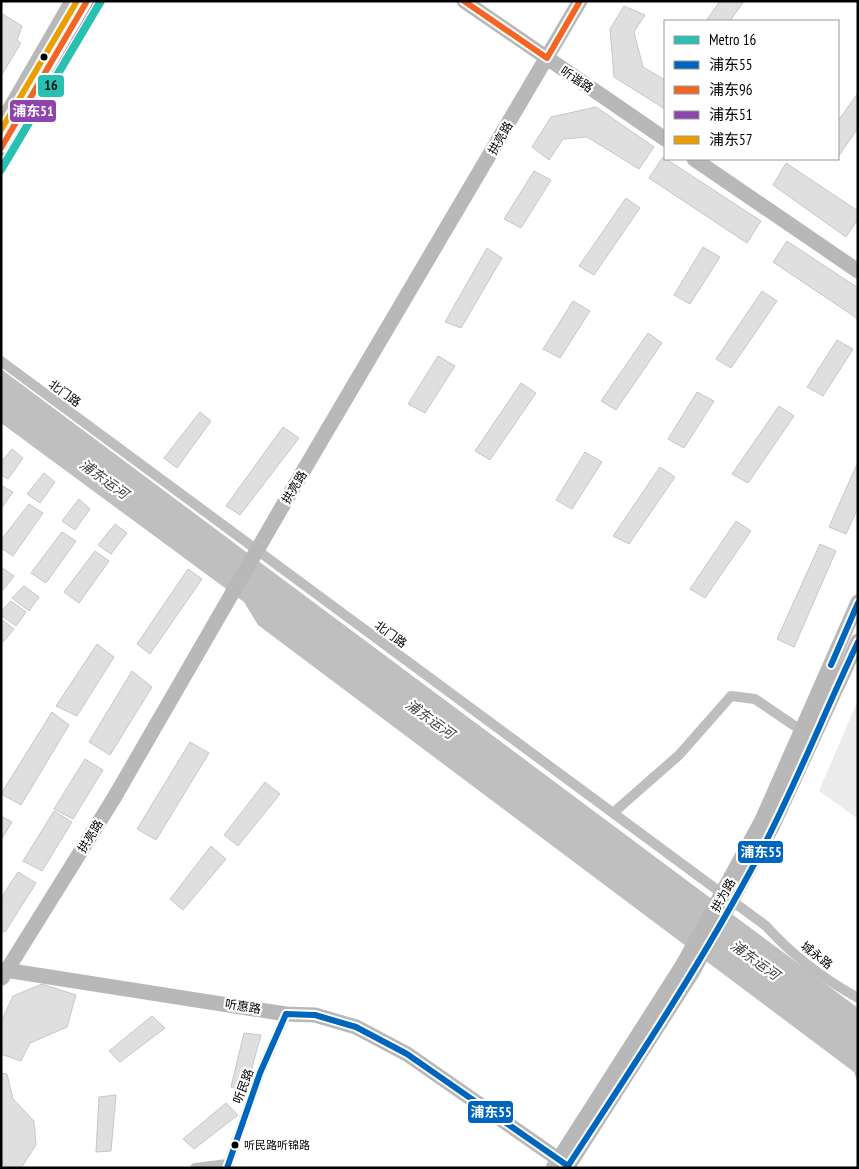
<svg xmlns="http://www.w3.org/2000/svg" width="859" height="1169" viewBox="0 0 859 1169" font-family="'PT Sans Narrow','Noto Sans SC',sans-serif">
<rect width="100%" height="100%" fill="#fff"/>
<path fill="#ececec" d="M858,700V819L819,791Z"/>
<path fill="#bfbfbf" d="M1,369L858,1008V1083L854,1072L258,625L244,602L1,423Z"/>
<path fill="#dfdfdf" stroke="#c7c7c7" d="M720,1H744L730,21H706Z
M624,6L645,15L634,32L643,67L665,80V109L614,77L610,29Z
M1,13L22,26L17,40L21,43L1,76Z
M858,93V128L838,157V121Z
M596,107L654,147L639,169L587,137L563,139L549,160L532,147L551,117Z
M663,157L761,221L747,243L649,178Z
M786,163L858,211V219L846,237L773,185Z
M534,171L551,180L521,228L504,219Z
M626,198L640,208L594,275L579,266Z
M787,241L858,288V319L773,262Z
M703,247L720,257L690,304L674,295Z
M487,248L502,258L461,328L445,322Z
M762,291L777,301L731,368L716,359Z
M573,301L590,311L560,358L543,349Z
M648,333L662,343L616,410L601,401Z
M837,340L853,349L823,396L807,387Z
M438,356L455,366L425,413L408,404Z
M521,383L536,393L490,460L475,451Z
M697,392L714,401L684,448L668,439Z
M779,406L794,416L748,483L732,474Z
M200,412L211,421L177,468L164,458Z
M283,427L299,438L240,515L226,506Z
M12,449L23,458L8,479L1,475V462Z
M585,452L602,462L572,509L556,500Z
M858,462V508L846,534L829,527Z
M660,467L675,477L629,544L613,536Z
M44,473L55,482L40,503L27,494Z
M1,485L13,492L1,509Z
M79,499L90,509L75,530L62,521Z
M29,504L43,513L13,556L1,548V540Z
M736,521L751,531L705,598L690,589Z
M115,524L127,533L111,554L98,545Z
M62,532L76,541L46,583L31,573Z
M820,544L836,551L794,647L777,639Z
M95,551L109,561L79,603L64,592Z
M1,567L14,576L3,590L1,588Z
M188,569L202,579L150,654L137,644Z
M24,586L39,597L29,611L12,598Z
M11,601L26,612L16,626L1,615V611Z
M1,619L14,629L3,642L1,641Z
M97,644L114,657L77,716L56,706Z
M132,671L152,687L110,755L89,742Z
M52,712L69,725L21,805L1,794Z
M190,742L209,753L156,840L137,829Z
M85,759L103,770L73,819L54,809Z
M265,782L280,794L238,846L224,835Z
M54,811L72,822L42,871L23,861Z
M1,816L12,822L1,840Z
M211,846L226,859L183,910L170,899Z
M18,872L36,883L5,932L1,930V898Z
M42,984L76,995L67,1027L30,1043L21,1061L1,1054V1022L13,996Z
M152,1016L165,1028L120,1062L109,1051Z
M244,1033L261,1035L246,1089L231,1087Z
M1,1073L7,1074L13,1099L34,1121L36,1145L21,1168H9L1,1163Z
M116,1095L111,1151L96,1152L99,1097Z
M226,1103L238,1115L194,1149L183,1139Z"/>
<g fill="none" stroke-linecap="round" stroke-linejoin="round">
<path stroke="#bebebe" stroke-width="10" d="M1,361L766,926C792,955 824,979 858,998
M613,813L679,755L731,696L755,699L805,733
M195,1168L227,1164
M227,1168L260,1073L286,1014"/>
<path stroke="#b8b8b8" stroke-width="15" d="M464,1L665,139
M1,124L72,1
M1,148L87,1
M694,159L858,271
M282,507L580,1
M762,820L858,602
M772,827L858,641
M5,970L286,1014L315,1015L356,1027L407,1054L568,1166
M2,978L114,798
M553,1168L682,966
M567,1168L692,973"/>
<path stroke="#b8b8b8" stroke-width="15" d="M114,798L282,507
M682,966L762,820
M692,973L772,827"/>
<g stroke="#fff" stroke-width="10">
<path id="bus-1" d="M831,665L858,603
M286,1014L315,1015L356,1027L407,1054L568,1166C634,1065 701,964 758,857C795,787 824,713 858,642
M227,1168L260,1073L286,1014"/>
</g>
<g stroke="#fff" stroke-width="10">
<path id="bus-2" d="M464,1L547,58
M547,58L580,1
M1,148L87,1"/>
</g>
<g stroke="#fff" stroke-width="10">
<path id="bus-3" d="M9,152L95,5"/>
</g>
<g stroke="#fff" stroke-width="10">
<path id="bus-4" d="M1,130L77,1"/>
</g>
<use href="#bus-1" stroke="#0065bd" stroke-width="6"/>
<use href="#bus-2" stroke="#f26522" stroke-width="6"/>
<use href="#bus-3" stroke="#8e44ad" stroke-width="6"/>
<use href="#bus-4" stroke="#eb9e00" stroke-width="6"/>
<g stroke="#fff" stroke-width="11">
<path id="metro-1" d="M1,170L101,1"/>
</g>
<use href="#metro-1" stroke="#28c0b0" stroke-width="8"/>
</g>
<g fill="#000" stroke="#fff" stroke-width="2">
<circle cx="44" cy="57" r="4.5"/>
<circle cx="235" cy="1145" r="4.5"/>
</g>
<g text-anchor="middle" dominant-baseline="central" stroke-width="4.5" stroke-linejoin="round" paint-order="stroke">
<g font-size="11" fill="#000" stroke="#fff" text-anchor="start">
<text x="244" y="1145">听民路听锦路</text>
</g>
<g font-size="12" fill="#000" stroke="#fff">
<text transform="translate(577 79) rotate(34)">听谐路</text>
<text transform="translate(500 138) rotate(-60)">拱亮路</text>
<text transform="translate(65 393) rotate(36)">北门路</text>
<text transform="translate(294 487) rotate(-59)">拱亮路</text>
<text transform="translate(391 634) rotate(36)">北门路</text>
<text transform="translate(90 836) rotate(-58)">拱亮路</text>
<text transform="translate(723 895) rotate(-61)">拱为路</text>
<text transform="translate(817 955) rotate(38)">城永路</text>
<text transform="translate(243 1006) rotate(9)">听惠路</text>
<text transform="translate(243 1086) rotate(-69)">听民路</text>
</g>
<g font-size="14" font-style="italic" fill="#444" stroke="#fff">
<text transform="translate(104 479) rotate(36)">浦东运河</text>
<text transform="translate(430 719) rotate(36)">浦东运河</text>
<text transform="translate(755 960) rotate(36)">浦东运河</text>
</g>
</g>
<g stroke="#fff" stroke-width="2">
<rect x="37" y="74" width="28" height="24" rx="5" fill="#28c0b0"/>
<rect x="9" y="99" width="48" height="24" rx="5" fill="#8e44ad"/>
<rect x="737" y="840" width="47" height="24" rx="5" fill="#0065bd"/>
<rect x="467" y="1100" width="47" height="24" rx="5" fill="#0065bd"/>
</g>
<g font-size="14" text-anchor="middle" font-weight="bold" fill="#fff">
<text x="33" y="116">浦东51</text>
<text x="761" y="857">浦东55</text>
<text x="491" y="1117">浦东55</text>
</g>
<g font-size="14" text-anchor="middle" font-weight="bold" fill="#111">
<text x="51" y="90">16</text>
</g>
<rect width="859" height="1169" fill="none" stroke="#000000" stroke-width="5"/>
<rect x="664" y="20" width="175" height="140" fill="#ffffff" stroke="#999999"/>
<rect x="674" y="36" width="25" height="8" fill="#28c0b0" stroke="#999999"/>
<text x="709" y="45" font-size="15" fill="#000000">Metro 16</text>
<rect x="674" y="61" width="25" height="8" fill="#0065bd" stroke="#999999"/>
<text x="709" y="70" font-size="15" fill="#000000">浦东55</text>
<rect x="674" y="86" width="25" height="8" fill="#f26522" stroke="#999999"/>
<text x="709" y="95" font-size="15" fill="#000000">浦东96</text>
<rect x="674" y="111" width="25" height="8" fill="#8e44ad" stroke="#999999"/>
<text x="709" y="120" font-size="15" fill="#000000">浦东51</text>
<rect x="674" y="136" width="25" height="8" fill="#eb9e00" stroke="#999999"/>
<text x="709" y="145" font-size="15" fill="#000000">浦东57</text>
</svg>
